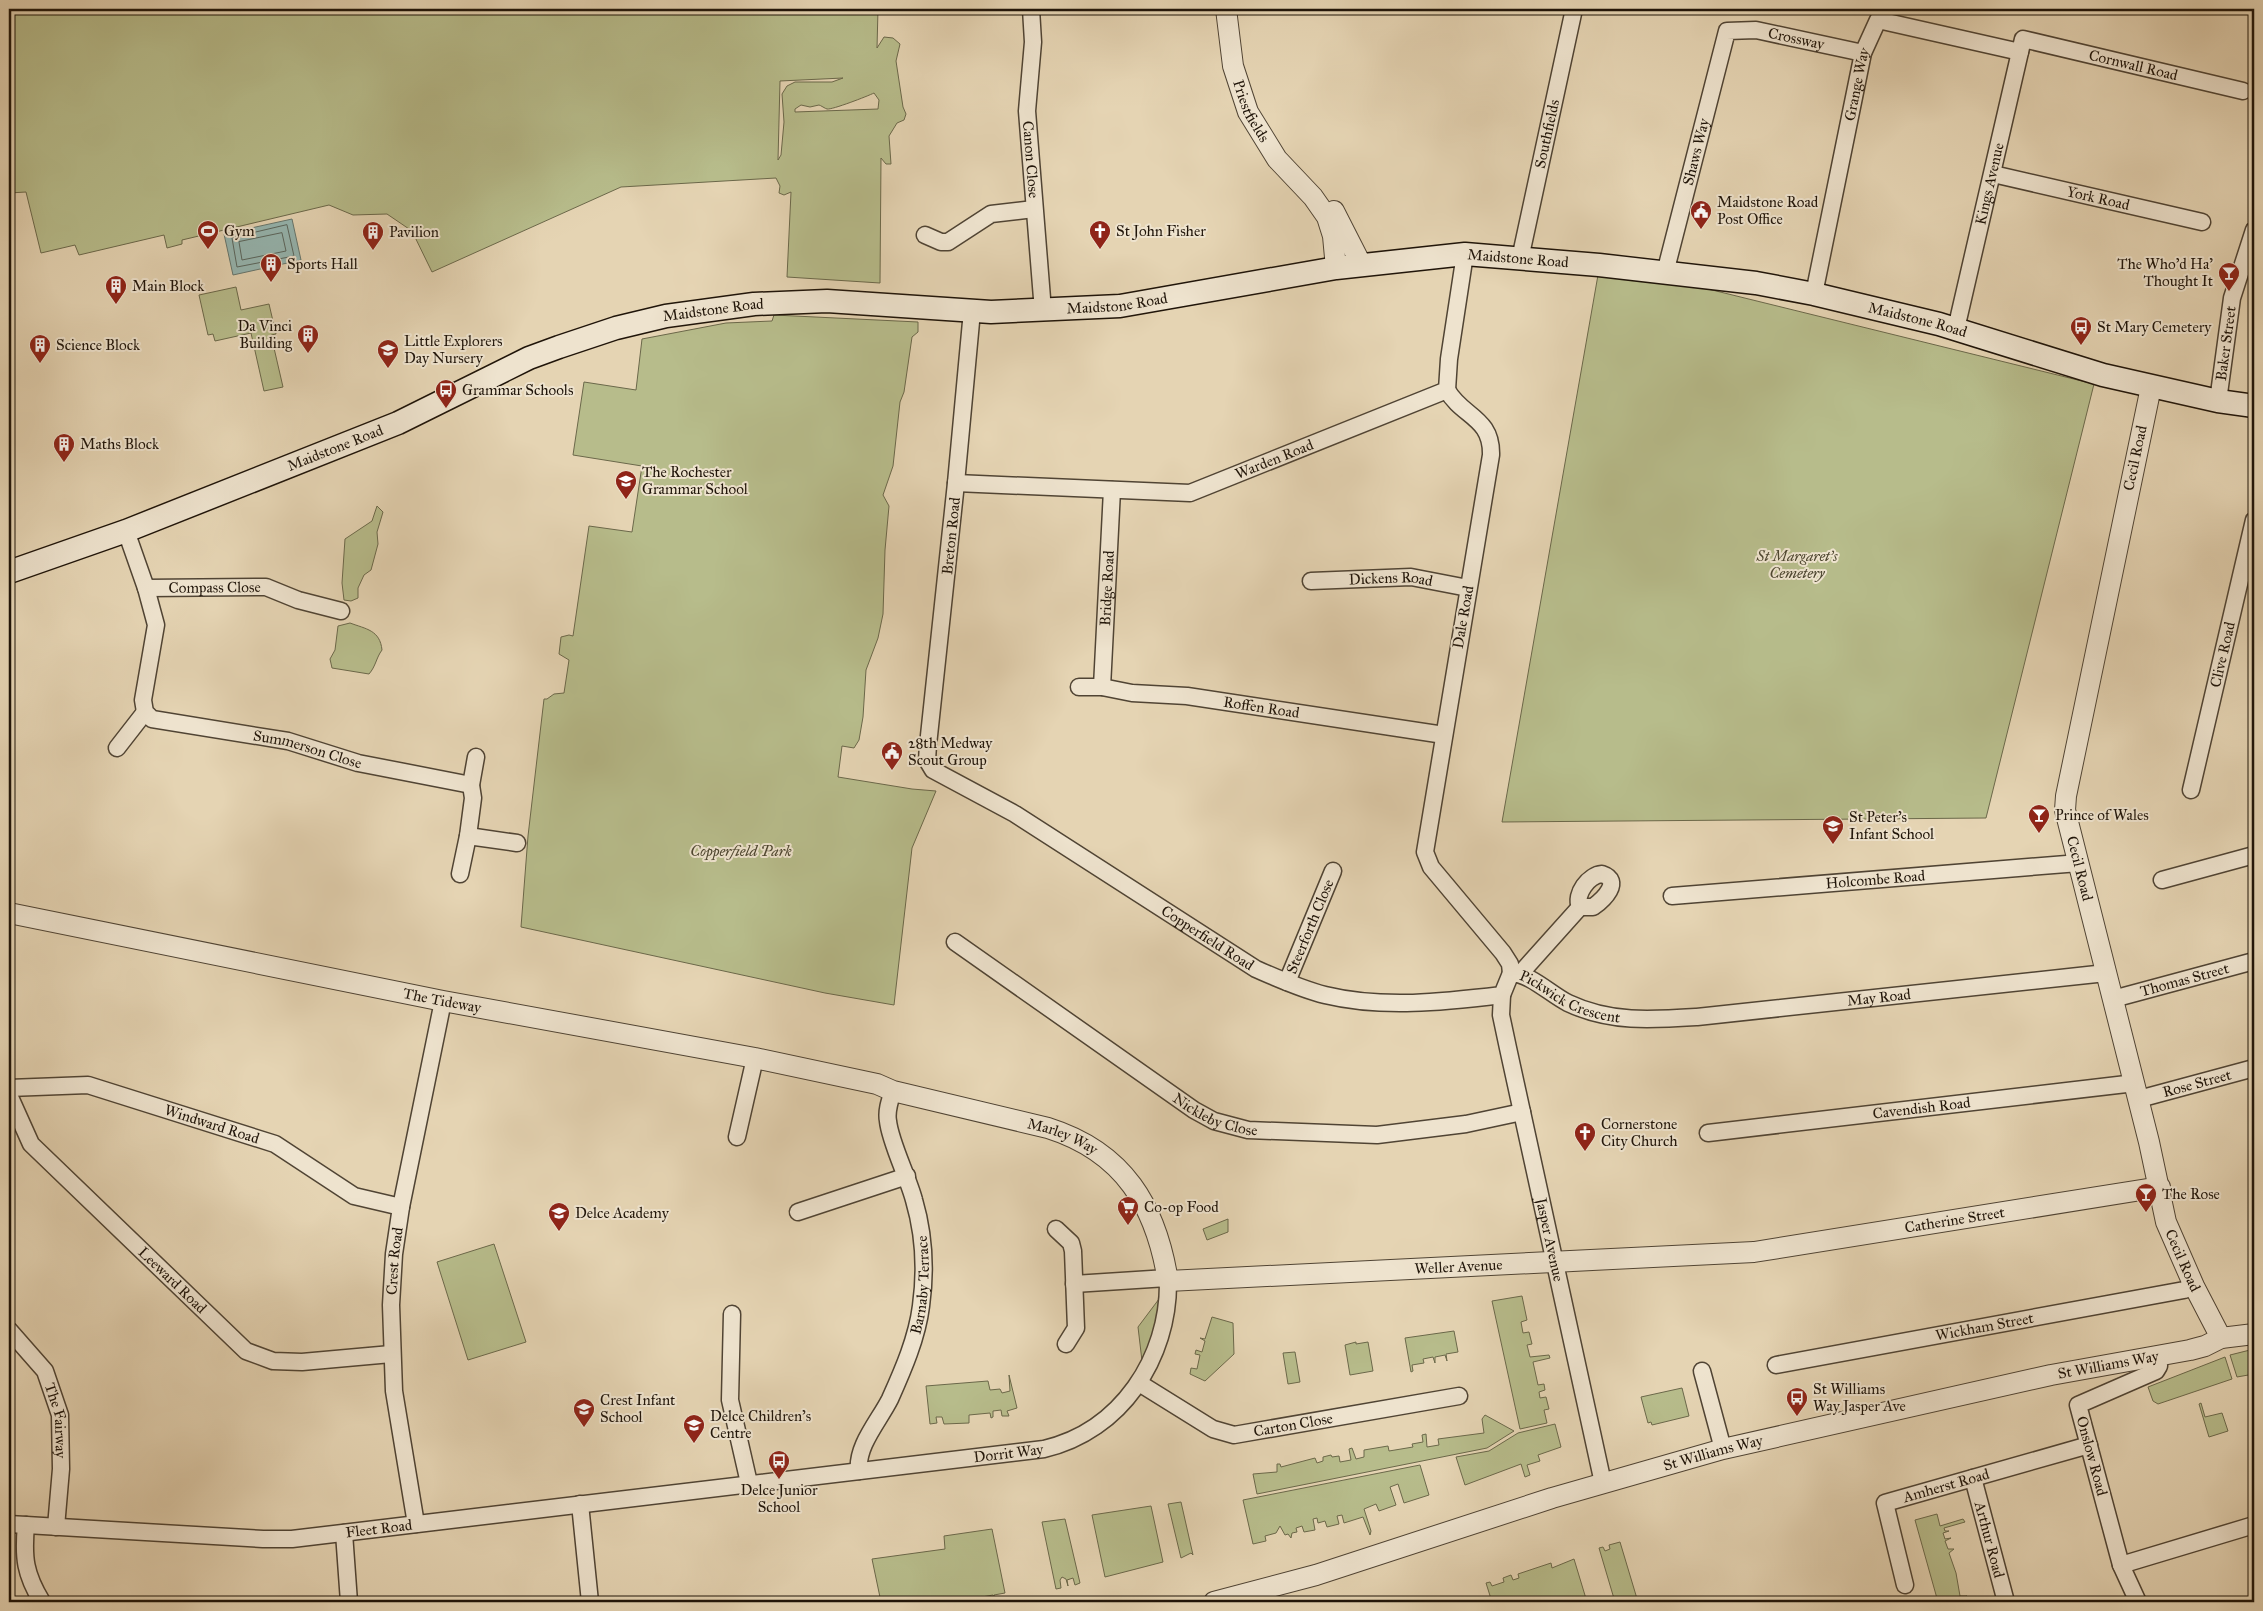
<svg xmlns="http://www.w3.org/2000/svg" width="2263" height="1611" viewBox="0 0 2263 1611" font-family="'IM FELL Great Primer',serif">
<rect width="100%" height="100%" fill="#e5d4b3"/>
<filter id="stains"><feTurbulence type="fractalNoise" baseFrequency=".004" numOctaves="4"/><feColorMatrix values="0 0 0 0 .2 0 0 0 0 .09 0 0 0 0 .02 0 0 0 .5 -.17"/></filter>
<radialGradient id="worn" r=".72"><stop offset=".6" stop-color="#630" stop-opacity="0"/><stop offset="1" stop-color="#630" stop-opacity=".3"/></radialGradient>
<path fill="#b7bc8b" stroke="#6b684a" fill-rule="evenodd" d="M9,9H878L877,48L884,37L893,38L900,44L896,61L903,107L906,114L904,120L897,123L889,136L891,164H886L881,158L880,283L787,277L791,192L784,195L779,193L780,186L776,178L621,187L432,272L412,231L387,214L353,215L329,205L182,240V244L167,248L164,235L79,255L75,245L41,253L26,192L9,193ZM843,78L832,82H795L787,86L782,94L784,122L781,155L778,160L780,81ZM874,93L879,100L878,109L795,112V109L801,105L810,107L819,105C820,105 826,109 827,109C832,110 868,96 874,93Z
M1598,275L1708,289L2094,384L1986,818L1502,822Z
M236,287L241,310L269,304L276,334L271,335L283,387L264,391L251,333L215,341L213,334L208,335L199,295Z
M774,315L918,322V332L912,337L904,392L900,402L893,466L883,495L889,506L885,550L883,614L878,638L866,670L863,717L859,740L854,748L842,746L838,777L912,789L936,791L912,848L894,1005L825,993L521,927L528,836L544,699H547L554,694L564,693L569,660L559,654L561,637L569,635L573,636L589,526L632,532L642,466L573,455L584,382L636,390L642,339L726,323L772,321Z
M377,506L383,512L377,532L378,544L371,570L364,575L358,588V598L351,601L344,600L342,583L345,539L372,521Z
M350,623C366,629 380,630 382,650C376,658 376,666 369,674L332,668L330,659L335,650L338,626Z
M1228,1219V1232L1207,1240L1203,1229Z
M494,1244L526,1342L468,1360L437,1262Z
M1522,1296L1527,1320L1521,1322L1523,1333L1529,1332L1532,1344L1527,1345L1530,1357L1549,1355L1550,1358L1533,1362L1538,1385L1544,1384L1545,1390L1539,1392L1540,1398L1546,1397L1549,1409L1544,1410L1547,1423L1520,1429L1492,1301Z
M1159,1299L1157,1324L1142,1361L1138,1327Z
M1212,1317L1233,1323L1234,1354L1205,1381L1190,1374L1191,1368L1197,1369L1200,1355L1195,1354L1196,1350L1202,1352L1205,1341L1200,1338L1205,1339Z
M1454,1331L1458,1352L1446,1354L1447,1361L1445,1355L1435,1357V1363L1433,1357L1423,1359L1424,1363L1412,1365L1413,1371L1411,1372L1405,1338Z
M1356,1342V1344L1368,1342L1373,1371L1350,1375L1345,1345Z
M2254,1349V1374L2237,1377L2230,1355Z
M1295,1352L1300,1382L1288,1384L1283,1353Z
M2225,1357L2232,1379L2158,1404L2153,1401L2148,1387Z
M1009,1375L1017,1408L1007,1411L1009,1416H1002L1001,1410L993,1411V1417L991,1418L990,1413L969,1415V1423L944,1424L942,1417H936L937,1423L930,1424L926,1386L988,1381L990,1390L1000,1389L1002,1393L1010,1391Z
M1682,1388L1689,1416L1652,1425L1651,1422L1648,1423L1641,1397Z
M2201,1403L2205,1417L2222,1413L2228,1431L2209,1437L2199,1404Z
M1485,1415L1514,1431L1487,1448L1257,1494L1253,1474L1277,1472V1464H1280L1281,1467L1315,1458L1317,1463L1323,1461V1457L1331,1455L1332,1457L1339,1456L1340,1462L1351,1460L1349,1449L1352,1448L1356,1459L1364,1457V1450L1388,1446L1389,1451L1413,1447L1412,1444L1423,1442L1422,1435L1426,1434L1427,1447L1439,1445L1438,1439L1484,1433L1482,1419Z
M1555,1424L1561,1447L1538,1455L1540,1461L1527,1465L1530,1475L1525,1477L1521,1464L1465,1485L1456,1457L1489,1451L1518,1433Z
M1420,1465L1429,1495L1404,1503L1398,1484L1390,1487L1396,1505L1379,1511L1376,1504L1364,1509L1371,1531L1370,1535L1363,1517L1344,1523L1342,1515L1337,1516L1339,1524L1327,1527L1325,1521L1318,1523L1317,1518L1313,1519L1315,1530L1304,1532L1302,1526L1296,1528L1297,1532L1292,1533L1291,1538L1288,1534L1285,1535L1280,1526L1276,1533L1265,1536L1266,1541L1253,1544L1243,1500Z
M1181,1502L1193,1555L1191,1553L1181,1558L1168,1504Z
M1151,1506L1163,1562L1105,1577L1092,1515Z
M1937,1514L1940,1526L1963,1519L1965,1522L1944,1528L1945,1531H1949L1943,1533L1945,1539L1951,1538L1945,1541L1948,1549H1954L1949,1553L1956,1573L1960,1596H1967L1963,1598L1964,1602H1938L1915,1520Z
M1065,1519L1080,1583L1075,1585L1073,1578L1067,1580L1068,1586L1066,1579L1062,1577L1060,1580L1061,1588L1056,1589L1042,1522Z
M992,1529L1005,1593L994,1595L995,1600L993,1595L982,1597L983,1602H881L872,1559L945,1549L944,1536Z
M1620,1542L1638,1602H1615L1599,1548L1603,1547L1605,1551L1610,1549L1609,1545Z
M1574,1559L1587,1602H1492L1486,1583L1490,1582L1492,1586L1504,1582L1503,1578L1511,1575L1513,1580L1519,1578L1518,1574L1551,1563L1552,1568Z"/>
<path fill="#96b7b2" stroke="#66766e" d="M292,219L301,260L233,275L224,234Z"/>
<g fill="none" stroke-linecap="round" stroke-linejoin="round">
<path stroke="#5a665e" stroke-width="1" d="M287,225L294,256L237,267L232,238Z
M282,233L286,251L242,260L239,242Z"/>
<g stroke="#504434" stroke-width="19">
<g id="minor">
<path id="s1" d="M1031,9L1033,42L1027,111L1043,311"/>
<path id="s2" d="M1993,174L2202,222"/>
<path d="M925,235L941,242H948L991,214L1034,209"/>
<path id="s3" d="M1520,259L1574,9"/>
<path id="s4" d="M1665,273L1727,31L1756,30L1863,53"/>
<path id="s5" d="M1814,294L1863,53L1878,20L2020,52"/>
<path id="s6" d="M972,311L956,483L928,745L927,760L933,770L1015,814L1256,969C1279,979 1301,989 1325,995C1383,1009 1443,1002 1502,995L1511,973"/>
<path id="s7" d="M1956,329L2023,39L2243,91"/>
<path id="s8" d="M1447,390C1462,417 1492,417 1491,455L1425,852L1431,867L1503,953L1510,964L1511,973C1531,974 1550,994 1568,1003C1610,1023 1652,1020 1697,1017L2106,973"/>
<path id="s9" d="M2218,401L2232,298L2254,230"/>
<path id="s10" d="M956,483L1190,493L1447,390L1449,359L1465,254"/>
<path id="s11" d="M126,531L146,588L266,587L298,600L341,611"/>
<path id="s12" d="M1311,581L1411,577L1468,588"/>
<path id="s13" d="M146,588L156,625L143,700L145,712L152,719L288,741L358,763L471,785"/>
<path id="s14" d="M1079,687H1102L1132,693L1187,696L1444,735"/>
<path id="s15" d="M1102,687L1112,490"/>
<path d="M117,748L145,712"/>
<path id="s16" d="M2191,790L2254,520"/>
<path d="M468,836L517,843"/>
<path d="M460,874L468,836L473,798L471,785L476,757"/>
<path d="M1602,874C1623,881 1603,900 1593,907H1580C1574,894 1589,875 1602,874Z"/>
<path d="M2162,880L2254,855"/>
<path id="s17" d="M1672,896L2079,863"/>
<path id="s18" d="M955,942L1194,1110L1214,1121L1248,1130L1377,1135L1466,1124L1522,1112"/>
<path d="M1520,974L1580,907"/>
<path id="s19" d="M1287,982L1333,871"/>
<path id="s20" d="M1502,995L1501,1015L1508,1048L1603,1483"/>
<path id="s21" d="M2113,999L2254,961"/>
<path id="s22" d="M9,1088L88,1085L275,1144L354,1196L401,1207"/>
<path id="s23" d="M9,1095L31,1144L246,1351L273,1361L302,1362L391,1354"/>
<path id="s24" d="M2139,1099L2254,1068"/>
<path id="s25" d="M1708,1133L2135,1083"/>
<path d="M737,1137L755,1058"/>
<path d="M798,1212L907,1176"/>
<path d="M1056,1229L1071,1243L1073,1251L1076,1328L1066,1344"/>
<path d="M1074,1284L1167,1278"/>
<path d="M732,1314L730,1400L749,1483"/>
<path id="s26" d="M9,1330L45,1371L60,1415L61,1469L56,1527"/>
<path id="s27" d="M1776,1365L2184,1290L2194,1286"/>
<path d="M1702,1371L1723,1449"/>
<path id="s28" d="M1139,1383L1213,1429L1234,1435L1459,1396"/>
<path id="s29" d="M859,1471C856,1446 879,1421 890,1399C903,1370 917,1338 921,1306C926,1270 924,1234 914,1200C908,1177 890,1142 888,1121C886,1111 890,1100 893,1091"/>
<path id="s30" d="M1973,1478L2006,1602"/>
<path d="M580,1504L590,1602"/>
<path id="s31" d="M9,1524L263,1539H292L1044,1449C1121,1431 1169,1358 1168,1281"/>
<path id="s32" d="M416,1524L394,1391L391,1305L394,1254L401,1207L443,1001"/>
<path d="M26,1525C23,1558 25,1574 42,1602"/>
<path d="M344,1533L349,1602"/>
<path d="M2121,1565L2254,1525"/>
<path id="s33" d="M1905,1585L1885,1503L2089,1445"/>
<path d="M2138,1602L2121,1565L2078,1405L2156,1371L2159,1366L2158,1355"/>
</g>
</g>
<g stroke="#504434" stroke-width="22">
<g id="tertiary">
<path id="s34" d="M1226,9L1233,66L1248,112L1277,159L1313,197L1327,217L1333,236L1336,268"/>
<path d="M1334,211L1361,264"/>
<path id="s35" d="M2151,387L2066,796L2065,810L2149,1142L2166,1222L2194,1286L2221,1338"/>
<path id="s36" d="M9,913L443,1001L755,1058L877,1084L893,1091L1048,1128C1124,1152 1156,1206 1168,1281L1754,1252L2160,1187"/>
<path id="s37" d="M1214,1602L1316,1575L1552,1498L1723,1449L2051,1375L2190,1350L2205,1346L2221,1338L2254,1334"/>
</g>
</g>
<g stroke="#1f1409" stroke-width="25">
<g id="secondary">
<path id="s38" d="M9,572L126,531L398,423L529,358L559,347L616,328L666,316L754,304L827,301L991,312L1120,306L1336,268L1465,254L1599,265L1756,283L1814,294L1939,324L2103,375L2218,401L2254,406"/>
</g>
</g>
<use href="#minor" stroke="#eee3ce" stroke-width="16"/>
<use href="#tertiary" stroke="#eee3ce" stroke-width="20"/>
<use href="#secondary" stroke="#eee3ce" stroke-width="22"/>
</g>
<defs>
<g id="civic-pin" transform="scale(1.125)"><path d="M0 17L-7.5 6A9.5 9.5 0 1 1 7.5 6Z" fill="#8f2418" stroke="#eee3ce"/><path d="M-.6-6.5H3V-4.5H.6V-3L4-1V1h2V6H-6V1h2V-1L-.6-3ZM-1.2 2.5V6h2.4V2.5Z" fill="#fff"/></g>
<g id="stadium-pin" transform="scale(1.125)"><path d="M0 17L-7.5 6A9.5 9.5 0 1 1 7.5 6Z" fill="#8f2418" stroke="#eee3ce"/><path d="M0-5a6.5 5 0 1 0 0 10a6.5 5 0 1 0 0-10ZM-3.5-1.8h7v3.6h-7Z" fill="#fff"/></g>
<g id="church-pin" transform="scale(1.125)"><path d="M0 17L-7.5 6A9.5 9.5 0 1 1 7.5 6Z" fill="#8f2418" stroke="#eee3ce"/><path d="M-1.2-6h2.4v3.5h3.3v2.4h-3.3V6h-2.4V-.1h-3.3v-2.4h3.3Z" fill="#fff"/></g>
<g id="building-pin" transform="scale(1.125)"><path d="M0 17L-7.5 6A9.5 9.5 0 1 1 7.5 6Z" fill="#8f2418" stroke="#eee3ce"/><path d="M-4-6H4V6H1V3H-1V6H-4ZM-2.5-4.3h1.7v1.8h-1.7ZM.8-4.3h1.7v1.8H.8ZM-2.5-1h1.7V.8h-1.7ZM.8-1h1.7V.8H.8Z" fill="#fff"/></g>
<g id="bar-pin" transform="scale(1.125)"><path d="M0 17L-7.5 6A9.5 9.5 0 1 1 7.5 6Z" fill="#8f2418" stroke="#eee3ce"/><path d="M-6-5H6L.8 .8V4.5H3.5V6h-7V4.5H-.8V.8Z" fill="#fff"/></g>
<g id="bus-pin" transform="scale(1.125)"><path d="M0 17L-7.5 6A9.5 9.5 0 1 1 7.5 6Z" fill="#8f2418" stroke="#eee3ce"/><path d="M-5-6H5V4H4V6H2V4H-2V6H-4V4H-5ZM-3.5-4V0h7V-4ZM-3.5 1.2v1.5H-2V1.2ZM2 1.2v1.5H3.5V1.2Z" fill="#fff"/></g>
<g id="school-pin" transform="scale(1.125)"><path d="M0 17L-7.5 6A9.5 9.5 0 1 1 7.5 6Z" fill="#8f2418" stroke="#eee3ce"/><path d="M0-5L7-2L0 1L-7-2ZM-4 1L0 2.5L4 1V4Q0 6-4 4Z" fill="#fff"/></g>
<g id="supermarket-pin" transform="scale(1.125)"><path d="M0 17L-7.5 6A9.5 9.5 0 1 1 7.5 6Z" fill="#8f2418" stroke="#eee3ce"/><path d="M-6-5.5h2.5l.6 2H6L4.5 2H-2.5L-4.4-4H-6ZM-1.5 3.2a1.3 1.3 0 1 0 .1 0ZM3 3.2a1.3 1.3 0 1 0 .1 0Z" fill="#fff"/></g>
</defs>
<g fill-rule="evenodd">
<use href="#civic-pin" x="1701" y="211"/>
<use href="#stadium-pin" x="208" y="231"/>
<use href="#church-pin" x="1100" y="231"/>
<use href="#building-pin" x="373" y="232"/>
<use href="#building-pin" x="271" y="264"/>
<use href="#bar-pin" x="2229" y="273"/>
<use href="#building-pin" x="116" y="286"/>
<use href="#bus-pin" x="2081" y="327"/>
<use href="#building-pin" x="308" y="335"/>
<use href="#building-pin" x="40" y="345"/>
<use href="#school-pin" x="388" y="350"/>
<use href="#bus-pin" x="446" y="390"/>
<use href="#building-pin" x="64" y="444"/>
<use href="#school-pin" x="626" y="481"/>
<use href="#civic-pin" x="892" y="752"/>
<use href="#bar-pin" x="2039" y="815"/>
<use href="#school-pin" x="1833" y="826"/>
<use href="#church-pin" x="1585" y="1133"/>
<use href="#bar-pin" x="2146" y="1194"/>
<use href="#supermarket-pin" x="1128" y="1207"/>
<use href="#school-pin" x="559" y="1213"/>
<use href="#bus-pin" x="1797" y="1398"/>
<use href="#school-pin" x="584" y="1409"/>
<use href="#school-pin" x="694" y="1425"/>
<use href="#bus-pin" x="779" y="1461"/>
</g>
<g text-anchor="middle" dominant-baseline="central" stroke-width="4" stroke-linejoin="round" paint-order="stroke">
<g font-size="15" fill="#1f1409" stroke="#eee3ce">
<text stroke="none"><textPath href="#s4" startOffset="320">Crossway</textPath></text>
<text stroke="none"><textPath href="#s7" startOffset="411">Cornwall Road</textPath></text>
<text stroke="none"><textPath href="#s5" startOffset="214">Grange Way</textPath></text>
<text stroke="none"><textPath href="#s34" startOffset="106">Priestfields</textPath></text>
<text stroke="none"><textPath href="#s3" startOffset="128">Southfields</textPath></text>
<text stroke="none"><textPath href="#s4" startOffset="125">Shaws Way</textPath></text>
<text stroke="none"><textPath href="#s1" startOffset="151">Canon Close</textPath></text>
<text stroke="none"><textPath href="#s7" startOffset="149">Kings Avenue</textPath></text>
<text stroke="none"><textPath href="#s2" startOffset="108">York Road</textPath></text>
<text stroke="none"><textPath href="#s38" startOffset="1564">Maidstone Road</textPath></text>
<text stroke="none"><textPath href="#s38" startOffset="1159">Maidstone Road</textPath></text>
<text stroke="none"><textPath href="#s38" startOffset="754">Maidstone Road</textPath></text>
<text stroke="none"><textPath href="#s38" startOffset="1969">Maidstone Road</textPath></text>
<text stroke="none"><textPath href="#s9" startOffset="58">Baker Street</textPath></text>
<text stroke="none"><textPath href="#s38" startOffset="349">Maidstone Road</textPath></text>
<text transform="translate(2135 458) rotate(-78)">Cecil Road</text>
<text stroke="none"><textPath href="#s10" startOffset="325">Warden Road</textPath></text>
<text transform="translate(951 536) rotate(-84)">Breton Road</text>
<text stroke="none"><textPath href="#s12" startOffset="80">Dickens Road</textPath></text>
<text stroke="none"><textPath href="#s11" startOffset="129">Compass Close</textPath></text>
<text stroke="none"><textPath href="#s15" startOffset="99">Bridge Road</textPath></text>
<text transform="translate(1463 617) rotate(-80)">Dale Road</text>
<text stroke="none"><textPath href="#s16" startOffset="139">Clive Road</textPath></text>
<text stroke="none"><textPath href="#s14" startOffset="184">Roffen Road</textPath></text>
<text stroke="none"><textPath href="#s13" startOffset="295">Summerson Close</textPath></text>
<text stroke="none"><textPath href="#s35" startOffset="492">Cecil Road</textPath></text>
<text stroke="none"><textPath href="#s17" startOffset="204">Holcombe Road</textPath></text>
<text stroke="none"><textPath href="#s19" startOffset="60">Steerforth Close</textPath></text>
<text stroke="none"><textPath href="#s6" startOffset="785">Copperfield Road</textPath></text>
<text stroke="none"><textPath href="#s21" startOffset="74">Thomas Street</textPath></text>
<text stroke="none"><textPath href="#s8" startOffset="699">Pickwick Crescent</textPath></text>
<text stroke="none"><textPath href="#s8" startOffset="1014">May Road</textPath></text>
<text stroke="none"><textPath href="#s36" startOffset="442">The Tideway</textPath></text>
<text stroke="none"><textPath href="#s24" startOffset="60">Rose Street</textPath></text>
<text stroke="none"><textPath href="#s25" startOffset="215">Cavendish Road</textPath></text>
<text stroke="none"><textPath href="#s18" startOffset="314">Nickleby Close</textPath></text>
<text stroke="none"><textPath href="#s22" startOffset="209">Windward Road</textPath></text>
<text stroke="none"><textPath href="#s36" startOffset="1078">Marley Way</textPath></text>
<text stroke="none"><textPath href="#s36" startOffset="2058">Catherine Street</textPath></text>
<text stroke="none"><textPath href="#s20" startOffset="250">Jasper Avenue</textPath></text>
<text stroke="none"><textPath href="#s35" startOffset="898">Cecil Road</textPath></text>
<text stroke="none"><textPath href="#s32" startOffset="265">Crest Road</textPath></text>
<text stroke="none"><textPath href="#s36" startOffset="1559">Weller Avenue</textPath></text>
<text stroke="none"><textPath href="#s23" startOffset="250">Leeward Road</textPath></text>
<text stroke="none"><textPath href="#s29" startOffset="199">Barnaby Terrace</textPath></text>
<text stroke="none"><textPath href="#s27" startOffset="212">Wickham Street</textPath></text>
<text stroke="none"><textPath href="#s37" startOffset="926">St Williams Way</textPath></text>
<text stroke="none"><textPath href="#s26" startOffset="106">The Fairway</textPath></text>
<text stroke="none"><textPath href="#s28" startOffset="169">Carton Close</textPath></text>
<text stroke="none"><textPath href="#s37" startOffset="521">St Williams Way</textPath></text>
<text stroke="none"><textPath href="#s31" startOffset="1005">Dorrit Way</textPath></text>
<text transform="translate(2092 1456) rotate(75)">Onslow Road</text>
<text stroke="none"><textPath href="#s33" startOffset="148">Amherst Road</textPath></text>
<text stroke="none"><textPath href="#s31" startOffset="371">Fleet Road</textPath></text>
<text stroke="none"><textPath href="#s30" startOffset="64">Arthur Road</textPath></text>
</g>
<g font-size="15" fill="#1f1409" stroke="#eee3ce" text-anchor="start">
<text x="1717" y="202">Maidstone Road<tspan x="1717" dy="17">Post Office</tspan></text>
<text x="224" y="231">Gym</text>
<text x="1116" y="231">St John Fisher</text>
<text x="389" y="232">Pavilion</text>
<text x="287" y="264">Sports Hall</text>
<text x="2213" y="264" text-anchor="end">The Who'd Ha'<tspan x="2213" dy="17">Thought It</tspan></text>
<text x="132" y="286">Main Block</text>
<text x="292" y="326" text-anchor="end">Da Vinci<tspan x="292" dy="17">Building</tspan></text>
<text x="2097" y="327">St Mary Cemetery</text>
<text x="404" y="341">Little Explorers<tspan x="404" dy="17">Day Nursery</tspan></text>
<text x="56" y="345">Science Block</text>
<text x="462" y="390">Grammar Schools</text>
<text x="80" y="444">Maths Block</text>
<text x="642" y="472">The Rochester<tspan x="642" dy="17">Grammar School</tspan></text>
<text x="908" y="743">28th Medway<tspan x="908" dy="17">Scout Group</tspan></text>
<text x="2055" y="815">Prince of Wales</text>
<text x="1849" y="817">St Peter's<tspan x="1849" dy="17">Infant School</tspan></text>
<text x="1601" y="1124">Cornerstone<tspan x="1601" dy="17">City Church</tspan></text>
<text x="2162" y="1194">The Rose</text>
<text x="1144" y="1207">Co-op Food</text>
<text x="575" y="1213">Delce Academy</text>
<text x="1813" y="1389">St Williams<tspan x="1813" dy="17">Way Jasper Ave</tspan></text>
<text x="600" y="1400">Crest Infant<tspan x="600" dy="17">School</tspan></text>
<text x="710" y="1416">Delce Children's<tspan x="710" dy="17">Centre</tspan></text>
<text x="779" y="1490" text-anchor="middle">Delce Junior<tspan x="779" dy="17">School</tspan></text>
</g>
<g font-size="15" font-style="italic" fill="#4d4630" stroke="#eee3ce">
<text x="1797" y="556">St Margaret's<tspan x="1797" dy="17">Cemetery</tspan></text>
<text x="741" y="851">Copperfield Park</text>
</g>
</g>
<rect width="2263" height="1611" fill="none" stroke="#e5d4b3" stroke-width="30"/>
<rect x="10" y="10" width="2243" height="1591" fill="none" stroke="#1f1409" stroke-width="2.5"/>
<rect x="15" y="15" width="2233" height="1581" fill="none" stroke="#1f1409"/>
<rect width="100%" height="100%" filter="url(#stains)"/>
<rect width="100%" height="100%" fill="url(#worn)"/>
</svg>
